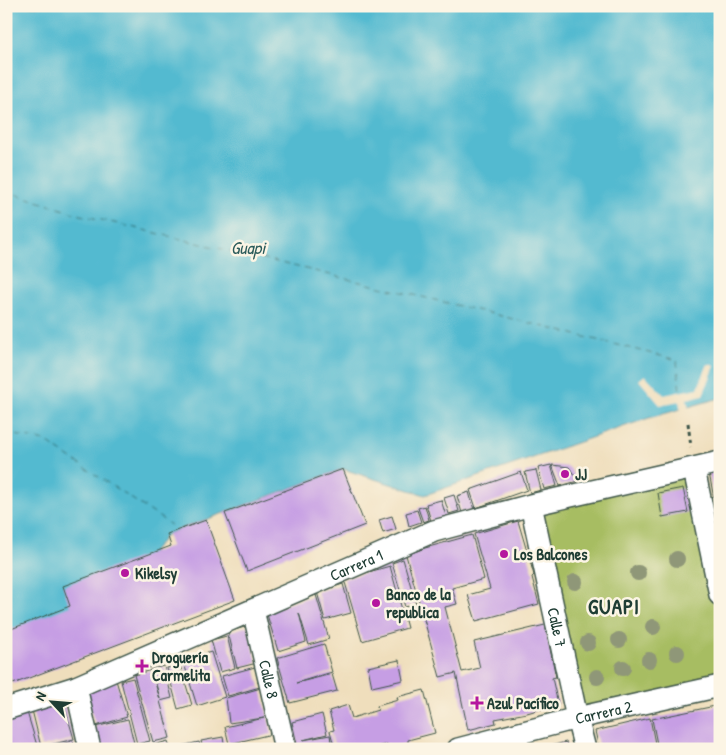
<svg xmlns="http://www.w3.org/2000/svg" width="726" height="755" viewBox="0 0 726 755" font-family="'Patrick Hand',sans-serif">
<rect width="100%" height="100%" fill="#fcf5e5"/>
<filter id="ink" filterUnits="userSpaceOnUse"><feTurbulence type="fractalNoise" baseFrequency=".02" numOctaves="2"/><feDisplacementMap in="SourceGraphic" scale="10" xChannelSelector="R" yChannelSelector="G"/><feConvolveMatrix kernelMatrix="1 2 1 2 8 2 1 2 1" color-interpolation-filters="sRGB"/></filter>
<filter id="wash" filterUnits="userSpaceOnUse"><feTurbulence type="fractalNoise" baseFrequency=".0096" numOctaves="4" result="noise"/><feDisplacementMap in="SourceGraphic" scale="20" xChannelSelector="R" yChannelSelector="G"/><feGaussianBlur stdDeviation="1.12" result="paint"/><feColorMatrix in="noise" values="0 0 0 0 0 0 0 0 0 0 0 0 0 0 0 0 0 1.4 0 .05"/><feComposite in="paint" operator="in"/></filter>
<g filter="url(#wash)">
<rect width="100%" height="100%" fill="#efdebc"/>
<path fill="#a7bd62" stroke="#637d4b" d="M694,469L720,595V686L577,718L531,505Z"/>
<path fill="#52bad0" stroke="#387c82" d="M6,6H720V398L649,418L425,495L343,469L167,534L97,622L6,656Z"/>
<path fill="#efdebc" d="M708,364L715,366L703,395L687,399L689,410L681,412L679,401L660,405L639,380L645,375L664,395L698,388Z"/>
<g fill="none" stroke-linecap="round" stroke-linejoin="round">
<path stroke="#2c5c5b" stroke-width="1" stroke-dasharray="6 5" stroke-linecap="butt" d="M6,191L77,214L493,314L677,360L680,392
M6,433L45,441L171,525"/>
</g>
<g id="blocks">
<path fill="#c69ee4" d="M551,465L557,486L544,489L538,468Z
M552,465L569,467L578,481L560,486Z
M343,469L365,525L247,571L225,513Z
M536,470L541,490L530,493L525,472Z
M720,471V524H719L709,473Z
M521,472L527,490L476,508L470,490Z
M683,488L688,512L662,517L658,493Z
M469,492L474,510L462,513L457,496Z
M454,495L459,511L449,514L444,498Z
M441,500L446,516L431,521L426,504Z
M425,506L429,520L423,522L418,508Z
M417,510L421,522L409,526L406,513Z
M392,516L396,529L383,533L379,520Z
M206,520L235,600L13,684L6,665V631L70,606L63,586L171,546L167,534Z
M518,521L534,575L532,577L539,604L476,621L468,595L490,589L474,534Z
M472,535L484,579L452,588L457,604L445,607L462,672L480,668L474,642L545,625L556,677L552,678L558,704L527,713L495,719L496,723L468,730L456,673L440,677L406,555L425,548Z
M403,559L416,604L405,607L392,563Z
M390,566L407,628L362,641L344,579Z
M343,584L351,613L325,620L317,592Z
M316,595L329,639L309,645L299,613L306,642L278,651L266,611Z
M248,626L257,663L237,668L228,632Z
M227,636L235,668L220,672L211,640Z
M324,644L332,672L296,683L332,674L337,691L290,703L277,658Z
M211,652L225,697L197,706L183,660Z
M399,660L403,680L372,687L368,667Z
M180,665L192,705L178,709L167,668Z
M164,666L172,698L160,701L170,738L153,742L134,675L151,670L160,699L152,669Z
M255,667L260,687L228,696L222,676Z
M133,678L150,741L137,744L121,681Z
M116,680L127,717L96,726L84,691Z
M261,688L272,734L229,744L225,727L264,718L229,723L226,698Z
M424,690L435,733L408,740V743L388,748L387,744L370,749H335L330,731L334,730L329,711L348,705L352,718L378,710L377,706L398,700L397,697Z
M63,701L74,739L41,747L32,710Z
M720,705V749H658L652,719Z
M27,712L38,749H7L6,745V719Z
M322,714L327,734L303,740L330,735L332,749H298L292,722Z
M650,718L656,749H599L595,731Z
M128,719L134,743L111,749H101L95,727Z
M223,737L225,749H203L201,741Z
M73,741L75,749H46V748Z
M168,741L170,749H143V748Z
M199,742L201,749H172V748Z
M566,742L568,749H542V748Z"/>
</g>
</g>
<g filter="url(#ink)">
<use href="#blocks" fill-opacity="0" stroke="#3e5548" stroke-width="1"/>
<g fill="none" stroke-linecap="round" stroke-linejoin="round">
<g stroke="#3e5548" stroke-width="24">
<g id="street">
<path d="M694,469L720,595"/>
<path id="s1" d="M531,505L577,718L585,749"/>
<path id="s2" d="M253,610L285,749"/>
<path d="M76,687L90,749"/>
<path id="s3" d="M6,709L76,687L434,531L531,505L720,462"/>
<path id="s4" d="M458,749L577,718L720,686"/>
</g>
</g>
<path stroke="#3e5548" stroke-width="3" stroke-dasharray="4 4" stroke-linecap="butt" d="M688,423L691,447"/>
<use href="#street" stroke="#fff" stroke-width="21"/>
</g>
<g fill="#8f9778">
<circle cx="677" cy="559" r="8"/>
<circle cx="638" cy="573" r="8"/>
<circle cx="575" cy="582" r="8"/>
<circle cx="653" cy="627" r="8"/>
<circle cx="619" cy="640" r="8"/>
<circle cx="588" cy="643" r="8"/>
<circle cx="677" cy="653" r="8"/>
<circle cx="649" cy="660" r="8"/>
<circle cx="623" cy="668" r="8"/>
<circle cx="597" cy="677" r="8"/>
</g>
</g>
<g fill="#b5179e" stroke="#fcf5e5" stroke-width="2">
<circle cx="565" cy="474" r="5"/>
<circle cx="504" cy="554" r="5"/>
<circle cx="125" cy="573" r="5"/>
<circle cx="376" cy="603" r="5"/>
<path d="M139.5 658.5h5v5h5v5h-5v5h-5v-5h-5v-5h5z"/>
<path d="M474.5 695.5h5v5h5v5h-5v5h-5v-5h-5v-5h5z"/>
</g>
<g text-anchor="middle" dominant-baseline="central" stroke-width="5" stroke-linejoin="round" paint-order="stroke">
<g font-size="16" font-weight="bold" fill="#1f3d34" stroke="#fcf5e5" text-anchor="start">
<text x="575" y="474">JJ</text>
<text x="514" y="554">Los Balcones</text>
<text x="135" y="573">Kikelsy</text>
<text x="386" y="594">Banco de la<tspan x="386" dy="18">republica</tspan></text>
<text x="152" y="657">Droguería<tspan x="152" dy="18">Carmelita</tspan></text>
<text x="487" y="703">Azul Pacífico</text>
</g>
<g font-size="16" fill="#1f3d34" stroke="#fcf5e5">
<text stroke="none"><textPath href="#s3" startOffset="379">Carrera 1</textPath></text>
<text stroke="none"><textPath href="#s1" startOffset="125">Calle 7</textPath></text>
<text stroke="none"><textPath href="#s2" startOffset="71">Calle 8</textPath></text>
<text stroke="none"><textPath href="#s4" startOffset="150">Carrera 2</textPath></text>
</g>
<g font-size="18" font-style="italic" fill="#2c5c5b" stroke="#fcf5e5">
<text x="248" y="247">Guapi</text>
</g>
<g font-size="21" font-weight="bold" letter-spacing="1" fill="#1f3d34" stroke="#fcf5e5">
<text x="614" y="606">GUAPI</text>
</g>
</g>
<rect width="726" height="755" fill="none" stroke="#fcf5e5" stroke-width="25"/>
<g transform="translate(52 702) rotate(296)" stroke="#fcf5e5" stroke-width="4" paint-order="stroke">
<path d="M0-4L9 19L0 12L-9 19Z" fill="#1f3d34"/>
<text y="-8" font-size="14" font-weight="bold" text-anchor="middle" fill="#1f3d34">N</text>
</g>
</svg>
